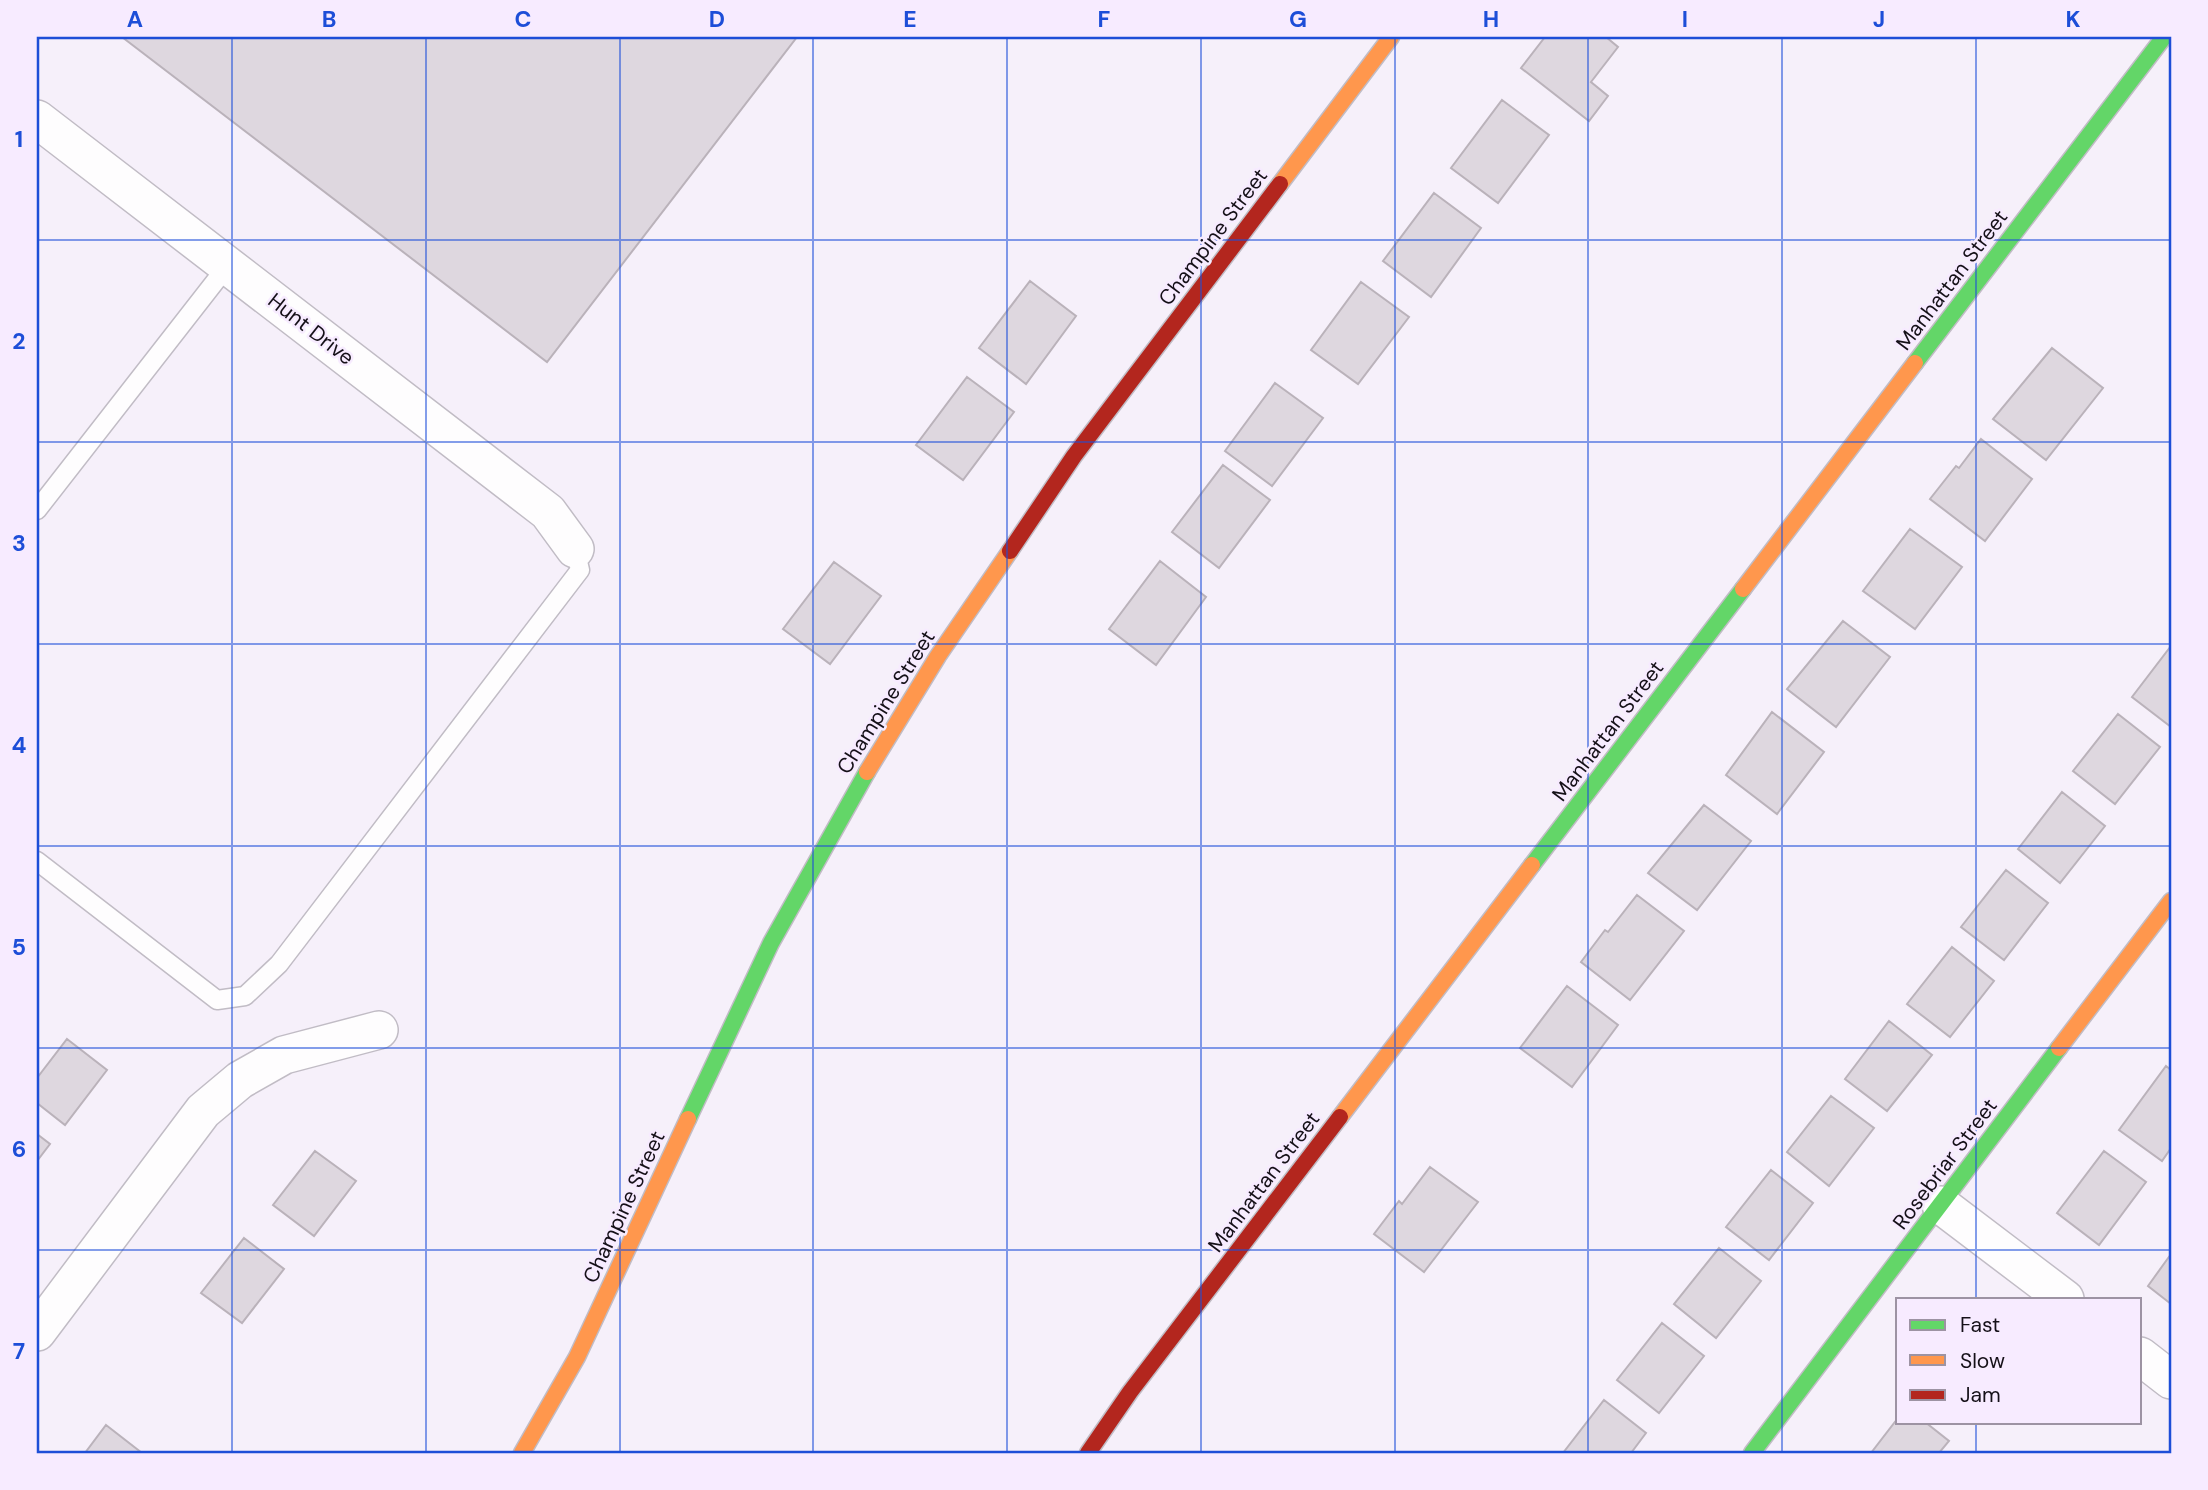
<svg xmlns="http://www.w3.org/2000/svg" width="2208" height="1490" viewBox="0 0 2208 1490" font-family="'DM Sans',sans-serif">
<rect width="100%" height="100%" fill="#f6f0fa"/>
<path fill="#ded7df" stroke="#bab2ba" stroke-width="2" d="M122,37H797L547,362Z
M1545,37H1606L1618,47L1591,82L1608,96L1589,121L1521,68Z
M1502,100L1549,135L1498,203L1451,168Z
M1434,193L1481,228L1431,297L1383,261Z
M1030,281L1076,316L1026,384L979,348Z
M1361,282L1409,317L1358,384L1311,350Z
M2052,348L2103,388L2046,460L1993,419Z
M967,377L1014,412L963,480L916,445Z
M1275,383L1323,418L1272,486L1225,451Z
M1981,439L2032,479L1985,541L1930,499L1956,466L1959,468Z
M1223,465L1270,500L1219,568L1172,532Z
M1910,529L1962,567L1915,629L1863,591Z
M1160,561L1206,597L1156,665L1109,629Z
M834,562L881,596L830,664L783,629Z
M1843,621L1890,657L1836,727L1787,689Z
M2171,646V727L2132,697Z
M1772,712L1824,752L1777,814L1726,775Z
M2118,714L2160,747L2115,804L2073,771Z
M2062,792L2105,826L2060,883L2018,849Z
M1704,805L1751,841L1697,910L1648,873Z
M2006,870L2048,903L2004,960L1961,927Z
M1637,895L1684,931L1630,1000L1581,962L1605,930L1608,932Z
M1952,947L1994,981L1950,1037L1907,1004Z
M1567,986L1618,1025L1572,1087L1520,1048Z
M1889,1021L1932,1055L1887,1111L1845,1079Z
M67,1039L107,1070L65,1125L37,1103V1078Z
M2166,1066L2171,1070V1148L2162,1161L2119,1130Z
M1831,1096L1874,1128L1829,1186L1787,1152Z
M37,1134L50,1144L37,1161Z
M315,1151L356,1181L314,1236L273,1205Z
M2104,1151L2146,1182L2099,1245L2057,1213Z
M1430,1167L1478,1202L1424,1272L1374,1234L1399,1201L1402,1204Z
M1771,1170L1813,1203L1769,1260L1726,1227Z
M244,1238L284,1269L242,1323L201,1293Z
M1719,1248L1761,1281L1716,1338L1674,1304Z
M2171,1254V1304L2148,1286Z
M1662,1323L1704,1356L1659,1413L1617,1380Z
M1604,1400L1646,1433L1631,1453H1563Z
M1898,1418V1422H1925L1949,1441L1939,1453H1871Z
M106,1425L142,1453H85Z"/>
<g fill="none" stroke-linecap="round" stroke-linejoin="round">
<g stroke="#c1bcc5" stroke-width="21">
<path id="lane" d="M37,510L228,265
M37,861L217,1000L245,996L279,964L580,570L575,549"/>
</g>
<g stroke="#c1bcc5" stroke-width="40">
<path id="street" d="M37,119L548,512L575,549
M1941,1205L2065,1299
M37,1332L203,1111L240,1080L284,1055L379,1030
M2140,1356L2171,1380"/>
</g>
<g stroke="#c1bcc5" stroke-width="19">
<path id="fast" d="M1915,363L2164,37
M1532,865L1743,589
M688,1119L771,943L867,772
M1752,1453L2059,1048"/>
</g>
<g stroke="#c1bcc5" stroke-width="19">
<path id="slow" d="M1280,184L1391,37
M1743,589L1915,363
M867,772L938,656L1010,551
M2059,1048L2171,901
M1340,1117L1532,865
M522,1453L577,1357L688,1119"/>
</g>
<g stroke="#c1bcc5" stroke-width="19">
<path id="jam" d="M1010,551L1074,456L1280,184
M1088,1453L1130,1392L1340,1117"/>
</g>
<use href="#lane" stroke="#fefdfe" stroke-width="18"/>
<use href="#street" stroke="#fefdfe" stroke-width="37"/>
<use href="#fast" stroke="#63d668" stroke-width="16"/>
<use href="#slow" stroke="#ff974d" stroke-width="16"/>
<use href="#jam" stroke="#b3261e" stroke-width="16"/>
</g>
<path fill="none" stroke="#1d4ed8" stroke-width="2" stroke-opacity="0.55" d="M232,37V1453M426,37V1453M620,37V1453M813,37V1453M1007,37V1453M1201,37V1453M1395,37V1453M1588,37V1453M1782,37V1453M1976,37V1299M37,240H2171M37,442H2171M37,644H2171M37,846H2171M37,1048H2171M37,1250H2171M1976,1422V1453"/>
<g text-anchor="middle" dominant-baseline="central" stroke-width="5" stroke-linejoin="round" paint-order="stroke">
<g font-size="21" fill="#151018" stroke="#f7ebff">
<text transform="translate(1213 237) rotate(-53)">Champine Street</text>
<text transform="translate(1952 280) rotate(-53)">Manhattan Street</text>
<text transform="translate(311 329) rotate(38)">Hunt Drive</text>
<text transform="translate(886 702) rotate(-58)">Champine Street</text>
<text transform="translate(1608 731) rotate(-53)">Manhattan Street</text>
<text transform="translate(1945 1164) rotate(-53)">Rosebriar Street</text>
<text transform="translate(1264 1182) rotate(-53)">Manhattan Street</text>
<text transform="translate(624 1207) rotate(-65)">Champine Street</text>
</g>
</g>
<rect width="2208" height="1490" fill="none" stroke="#f7ebff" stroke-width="77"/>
<rect x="1896" y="1298" width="245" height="126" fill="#f7ebff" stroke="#9d93a3" stroke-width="2"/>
<rect x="1910" y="1320" width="35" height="10" fill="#63d668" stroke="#9d93a3" stroke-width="2"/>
<text x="1960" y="1332" font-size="21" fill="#151018">Fast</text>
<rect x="1910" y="1355" width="35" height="10" fill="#ff974d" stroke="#9d93a3" stroke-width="2"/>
<text x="1960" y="1368" font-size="21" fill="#151018">Slow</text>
<rect x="1910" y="1390" width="35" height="10" fill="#b3261e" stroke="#9d93a3" stroke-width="2"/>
<text x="1960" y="1402" font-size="21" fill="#151018">Jam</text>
<rect x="38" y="38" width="2132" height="1414" fill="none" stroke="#1d4ed8" stroke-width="2.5"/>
<g font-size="23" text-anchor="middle" font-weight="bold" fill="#1d4ed8">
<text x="135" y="27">A</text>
<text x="329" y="27">B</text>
<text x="523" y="27">C</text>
<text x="717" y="27">D</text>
<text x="910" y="27">E</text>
<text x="1104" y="27">F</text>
<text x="1298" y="27">G</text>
<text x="1491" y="27">H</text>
<text x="1685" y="27">I</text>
<text x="1879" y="27">J</text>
<text x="2073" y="27">K</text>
<text x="19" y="147">1</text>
<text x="19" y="349">2</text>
<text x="19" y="551">3</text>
<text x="19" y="753">4</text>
<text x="19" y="955">5</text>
<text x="19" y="1157">6</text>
<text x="19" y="1359">7</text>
</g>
</svg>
